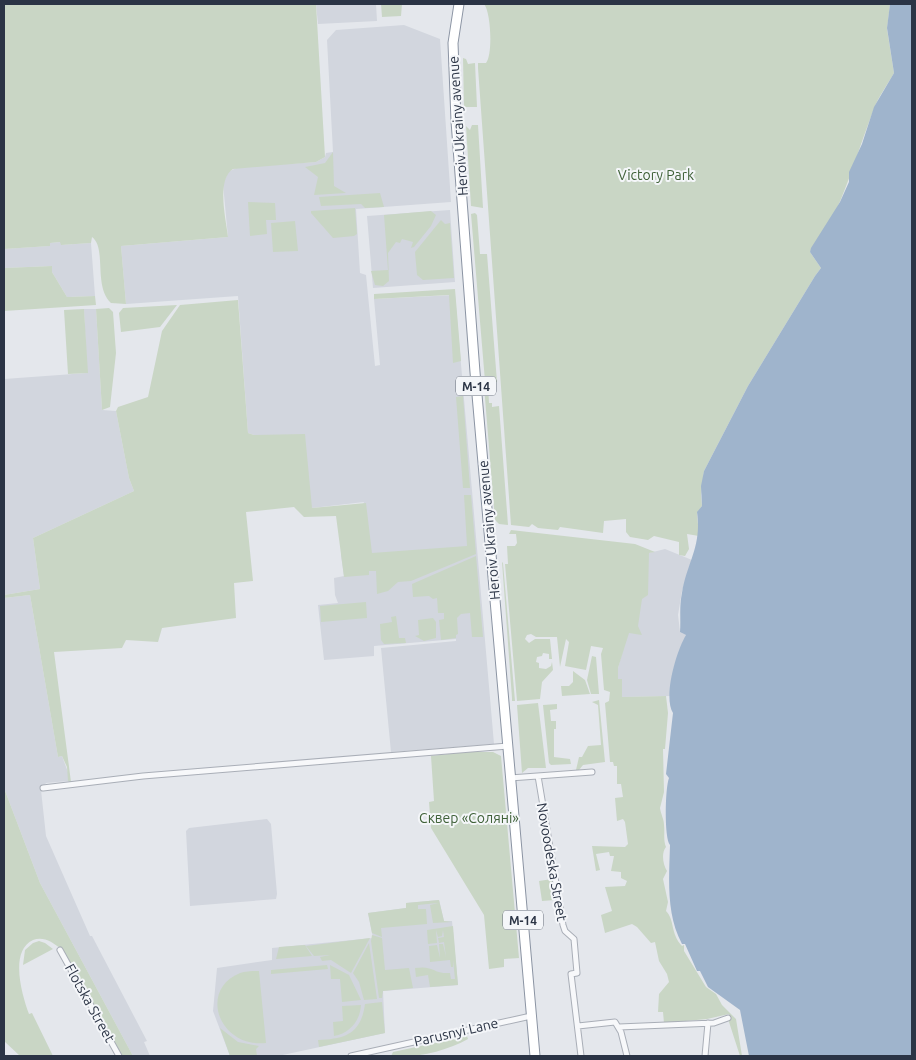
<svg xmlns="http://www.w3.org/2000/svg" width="916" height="1060" viewBox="0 0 916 1060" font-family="Ubuntu,sans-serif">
<rect width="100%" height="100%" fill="#e4e7ec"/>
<path fill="#d2d6de" d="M376,4L377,21L318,24L316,4Z
M404,25L440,39L451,202L356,209L360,273L366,275L375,366L380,365L374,299L455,295L494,744L391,752L381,648L456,641V639L374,646V656L324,660L318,605L338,603L335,595L334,578L344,576L341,555L364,502L312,508L254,435L248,433L238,296L126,304L121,246L228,237L223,184L228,172L238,167L316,162L325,157L326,153L333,152L327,40L336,30Z
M450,210L455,282L373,288L367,216Z
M61,242V245L91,243L95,296L67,297L52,272L51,266L4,268V249L49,246V243Z
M84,309H96L102,410L116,411L129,478L134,491L33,538L40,589L4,595V379L87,373Z
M665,549L692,560L682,591L678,615L680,632L686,635L674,667L670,696L622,697V679H618V668L649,553Z
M30,595L58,757L62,756L69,775L68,781L46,783L41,790L46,836L90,936H92L147,1041L144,1042L150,1056H133L40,883L4,788V598Z
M267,819L271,824L277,894L276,899L190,906L186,831L189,828Z
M439,900L444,921H452L458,985L383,991L385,1033L278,1056H230L213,1011L217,968L272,960V948L373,938L368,913L406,908V903Z"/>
<path fill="#c9d6c5" d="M4,4H316L325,157L316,162L233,169C216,180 226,219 228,237L121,246L126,304L111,303C93,286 107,248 92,237L91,243L61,245L60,242L50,243V246L4,249Z
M381,4H402L401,16L382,17Z
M484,4H890L887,29L894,73C888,84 878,97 874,109C862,139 853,170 841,199C834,217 820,235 810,252L821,268L815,276L748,386L704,471L701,495L702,506L697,513L699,536L687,534L689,549L685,556L679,555V542L654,536L648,540L630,537L626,532V519L604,521L603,533L560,527L558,530L538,528L532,524L529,527L511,525L478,68V63H486C493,55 491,12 484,4Z
M463,58L466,59L468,64L475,63L477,107H464Z
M472,125H478L483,208L471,206L466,126L470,130Z
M333,152L334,186L346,193L314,195L318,177L305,167L325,163Z
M380,193L384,207L365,208L361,204L321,206L319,197Z
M248,202L275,203L276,220H266L267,234L250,236Z
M355,208L357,234L354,236L333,238L311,213V211Z
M431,211L436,215L431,226L414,247L411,248L413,242L402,239L400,243L396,242L388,253L389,281L383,286L375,285L371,271L388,270L384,215Z
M475,213L477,215L480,254H487L497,382L485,381L471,214Z
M441,220L445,224L450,223L454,278L423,280L417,275L415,252Z
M295,221L298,251L273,252L271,223Z
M52,266V272L67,297L95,296L96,305L4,311V268Z
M455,289L461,361L453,363L449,295L374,299V294Z
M238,300L248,433L254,435L305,434L312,508L366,503L372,553L467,546L464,495H471L476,554L411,581L398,582L388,591L377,594L376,571H369V575L344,577L336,516L304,517L294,507L246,512L253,581L234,583L236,618L162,628L158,642L126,640L122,648L54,652L71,782L68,781L67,767L62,756L58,757L30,595L4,598V595L40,589L33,538L134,491L129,478L116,411L118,407L148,397L162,331L180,305Z
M177,305L160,327L121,332L119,313L123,308Z
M109,308L113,312L116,353L110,407L102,410L96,309Z
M84,309L88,373L68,374L64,310Z
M484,386H488L489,403H492V407L499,406L508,525L499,524L495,520Z
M463,396L470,488H463L456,397Z
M511,530L635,544L655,552L649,553L648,595L642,599L638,626L642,635L629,633L618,668V679H622V697L666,696L668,713L665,749H663L664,792L660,808C661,815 664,819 664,825C665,833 663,840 666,847C661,853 663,865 667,871L663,879L668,902L666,911C675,920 670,933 682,946L684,945V951L706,987L716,994L722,1005L736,1019L742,1056H740L729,1022V1014L707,1019L664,1023L663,1012H658L659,994L669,982L667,974L659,961L655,942L651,943L637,927L632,924L605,933L601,915L612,911L605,887L625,886L627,881L621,878V872L611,871L614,856H610L609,852L596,854L600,870L596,871L592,846L625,847L628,844L625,822L623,819L617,821L615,798L623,797L621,784H617V766H614L613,762H610L605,703L609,701L610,692L604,690L601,654L603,648L591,646L586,670L565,666L569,642L566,639L560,667L557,637H566H536L531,634L527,635L525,639L529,643L535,639H550L552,659H549V654L543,653L542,656L537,657L536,662L539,663V668L546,669L551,666L552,662L553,670L542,682L540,699L517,701L505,564H508L507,546H515L517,543L516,534H509Z
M476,556L483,637H472L470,613L461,614L457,618L458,634L456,635V638L441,640L439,620L444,619V613H438L437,598L433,599L429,596L413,597L412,584Z
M502,562L503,563L515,701H512V698Z
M366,602L367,618L321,622L320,606Z
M396,616L399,638H405L406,643L384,644L381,640L380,624L392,622L391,617Z
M433,618L436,622V638L424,641L415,636L419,635L418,620Z
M592,656L596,657L599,694H591L587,680Z
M573,671L585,680L590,694L562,696L561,686H569L573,682Z
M599,700L605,762L583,765L579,770H576L579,757H582L588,746L601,745L598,705L592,702Z
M538,703L546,768H528L522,773L517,705Z
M557,704V709L550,710L551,721H556V729H554V757L570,759L571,764L551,765L549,763L543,705Z
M466,752H493L501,756L519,958L504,959V967L489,969L484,915L431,828L429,802L434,801L431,756Z
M4,788L40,883L133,1056H121L61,949C53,942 43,936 33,940C9,951 22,995 29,1014L32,1013L53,1056H20L4,1041Z
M552,879L555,900L542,901L539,881Z
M439,900L444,921L452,922L433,923L430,905L438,903L418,905V909H426L427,924L381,928L382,937L372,933L368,913L406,908V903Z
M453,926L458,985L430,987L428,975L416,977L415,968C434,965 433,974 450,973L451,979H455L453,960V967H451L450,960L430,962L429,946L437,945L440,958L439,944H443L446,957L444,942L439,943L438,938L444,937L443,930L442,936L438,937L436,930L437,943L428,944L427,930Z
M372,935L382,938L385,970L409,968L413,988L383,991L382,998H379L371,941Z
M370,938L351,973L331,960L322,961L320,957L330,955L314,956L306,946Z
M39,941L45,943L53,949L23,965L25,950L33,943Z
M369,943L377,999L364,1000L359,982L353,973Z
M305,945L312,956L276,959L279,947Z
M327,965L328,969L271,974V970Z
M330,965L349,975L361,1000L342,1002L340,979H331Z
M259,971L266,1043C219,1048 198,990 240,973C246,971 253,971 259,971Z
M382,1002L385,1033L319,1047L318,1040C345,1039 361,1034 365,1004Z
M361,1005C360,1021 350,1033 334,1036L333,1022L343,1021L342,1006Z
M220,1028L238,1042L259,1046L256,1049L257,1056H230Z
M467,1036L468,1039C447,1051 414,1059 391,1056L393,1052Z"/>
<path fill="#9fb4cc" d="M890,4H912V1056H749L740,1010L708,987L700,971H697L685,944H682C666,914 669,880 670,845C664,838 665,788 669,778L666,774L673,713C663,697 676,652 686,635L680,632C681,619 679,607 682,593C687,562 702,547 697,512L702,506L701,486L704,471L748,386L815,276L821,268L810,252L811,248L840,202L849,182V172L862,144L874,107L894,73L887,28Z"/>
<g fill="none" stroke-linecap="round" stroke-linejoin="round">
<g stroke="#a9aeb7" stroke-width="7">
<path id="street" d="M538,776L563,925L565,931L574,939L577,973L571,974L581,1056
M510,778L592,772
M43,788L143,776L508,746
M60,950L119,1056
M578,1026L615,1022L621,1032L627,1056
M619,1027L714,1023L728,1018
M351,1056L531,1016
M705,1056L708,1023"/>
</g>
<g stroke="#8b94a3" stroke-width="11">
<path id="highway" d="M459,4L453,43L456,121L475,372L535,1056"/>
</g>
<use href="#street" stroke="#f7f8fa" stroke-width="5"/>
<use href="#highway" stroke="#fff" stroke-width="9"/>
</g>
<g text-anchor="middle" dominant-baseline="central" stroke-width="4" stroke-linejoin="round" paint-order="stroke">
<g fill="#f4f6f9" stroke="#676e7b" stroke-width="1">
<rect x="456" y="376.5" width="40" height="19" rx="4"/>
<rect x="503" y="910.5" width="40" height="19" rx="4"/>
</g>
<g font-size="12" font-weight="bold" fill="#2b3445">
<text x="476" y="386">М-14</text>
<text x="523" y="920">М-14</text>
</g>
<g font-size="14" fill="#2b3445" stroke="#f4f6f9">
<text transform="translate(458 126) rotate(-94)">Heroiv Ukrainy avenue</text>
<text transform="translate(489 530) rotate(-95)">Heroiv Ukrainy avenue</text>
<text transform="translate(552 862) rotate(80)">Novoodeska Street</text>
<text transform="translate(90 1003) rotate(61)">Flotska Street</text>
<text transform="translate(456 1032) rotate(-13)">Parusnyi Lane</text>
</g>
<g font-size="14" fill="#3f6138" stroke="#f4f6f9">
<text x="656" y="175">Victory Park</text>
<text x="469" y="818">Сквер «Соляні»</text>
</g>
</g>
<rect width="916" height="1060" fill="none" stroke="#2b3445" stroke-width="10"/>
</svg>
